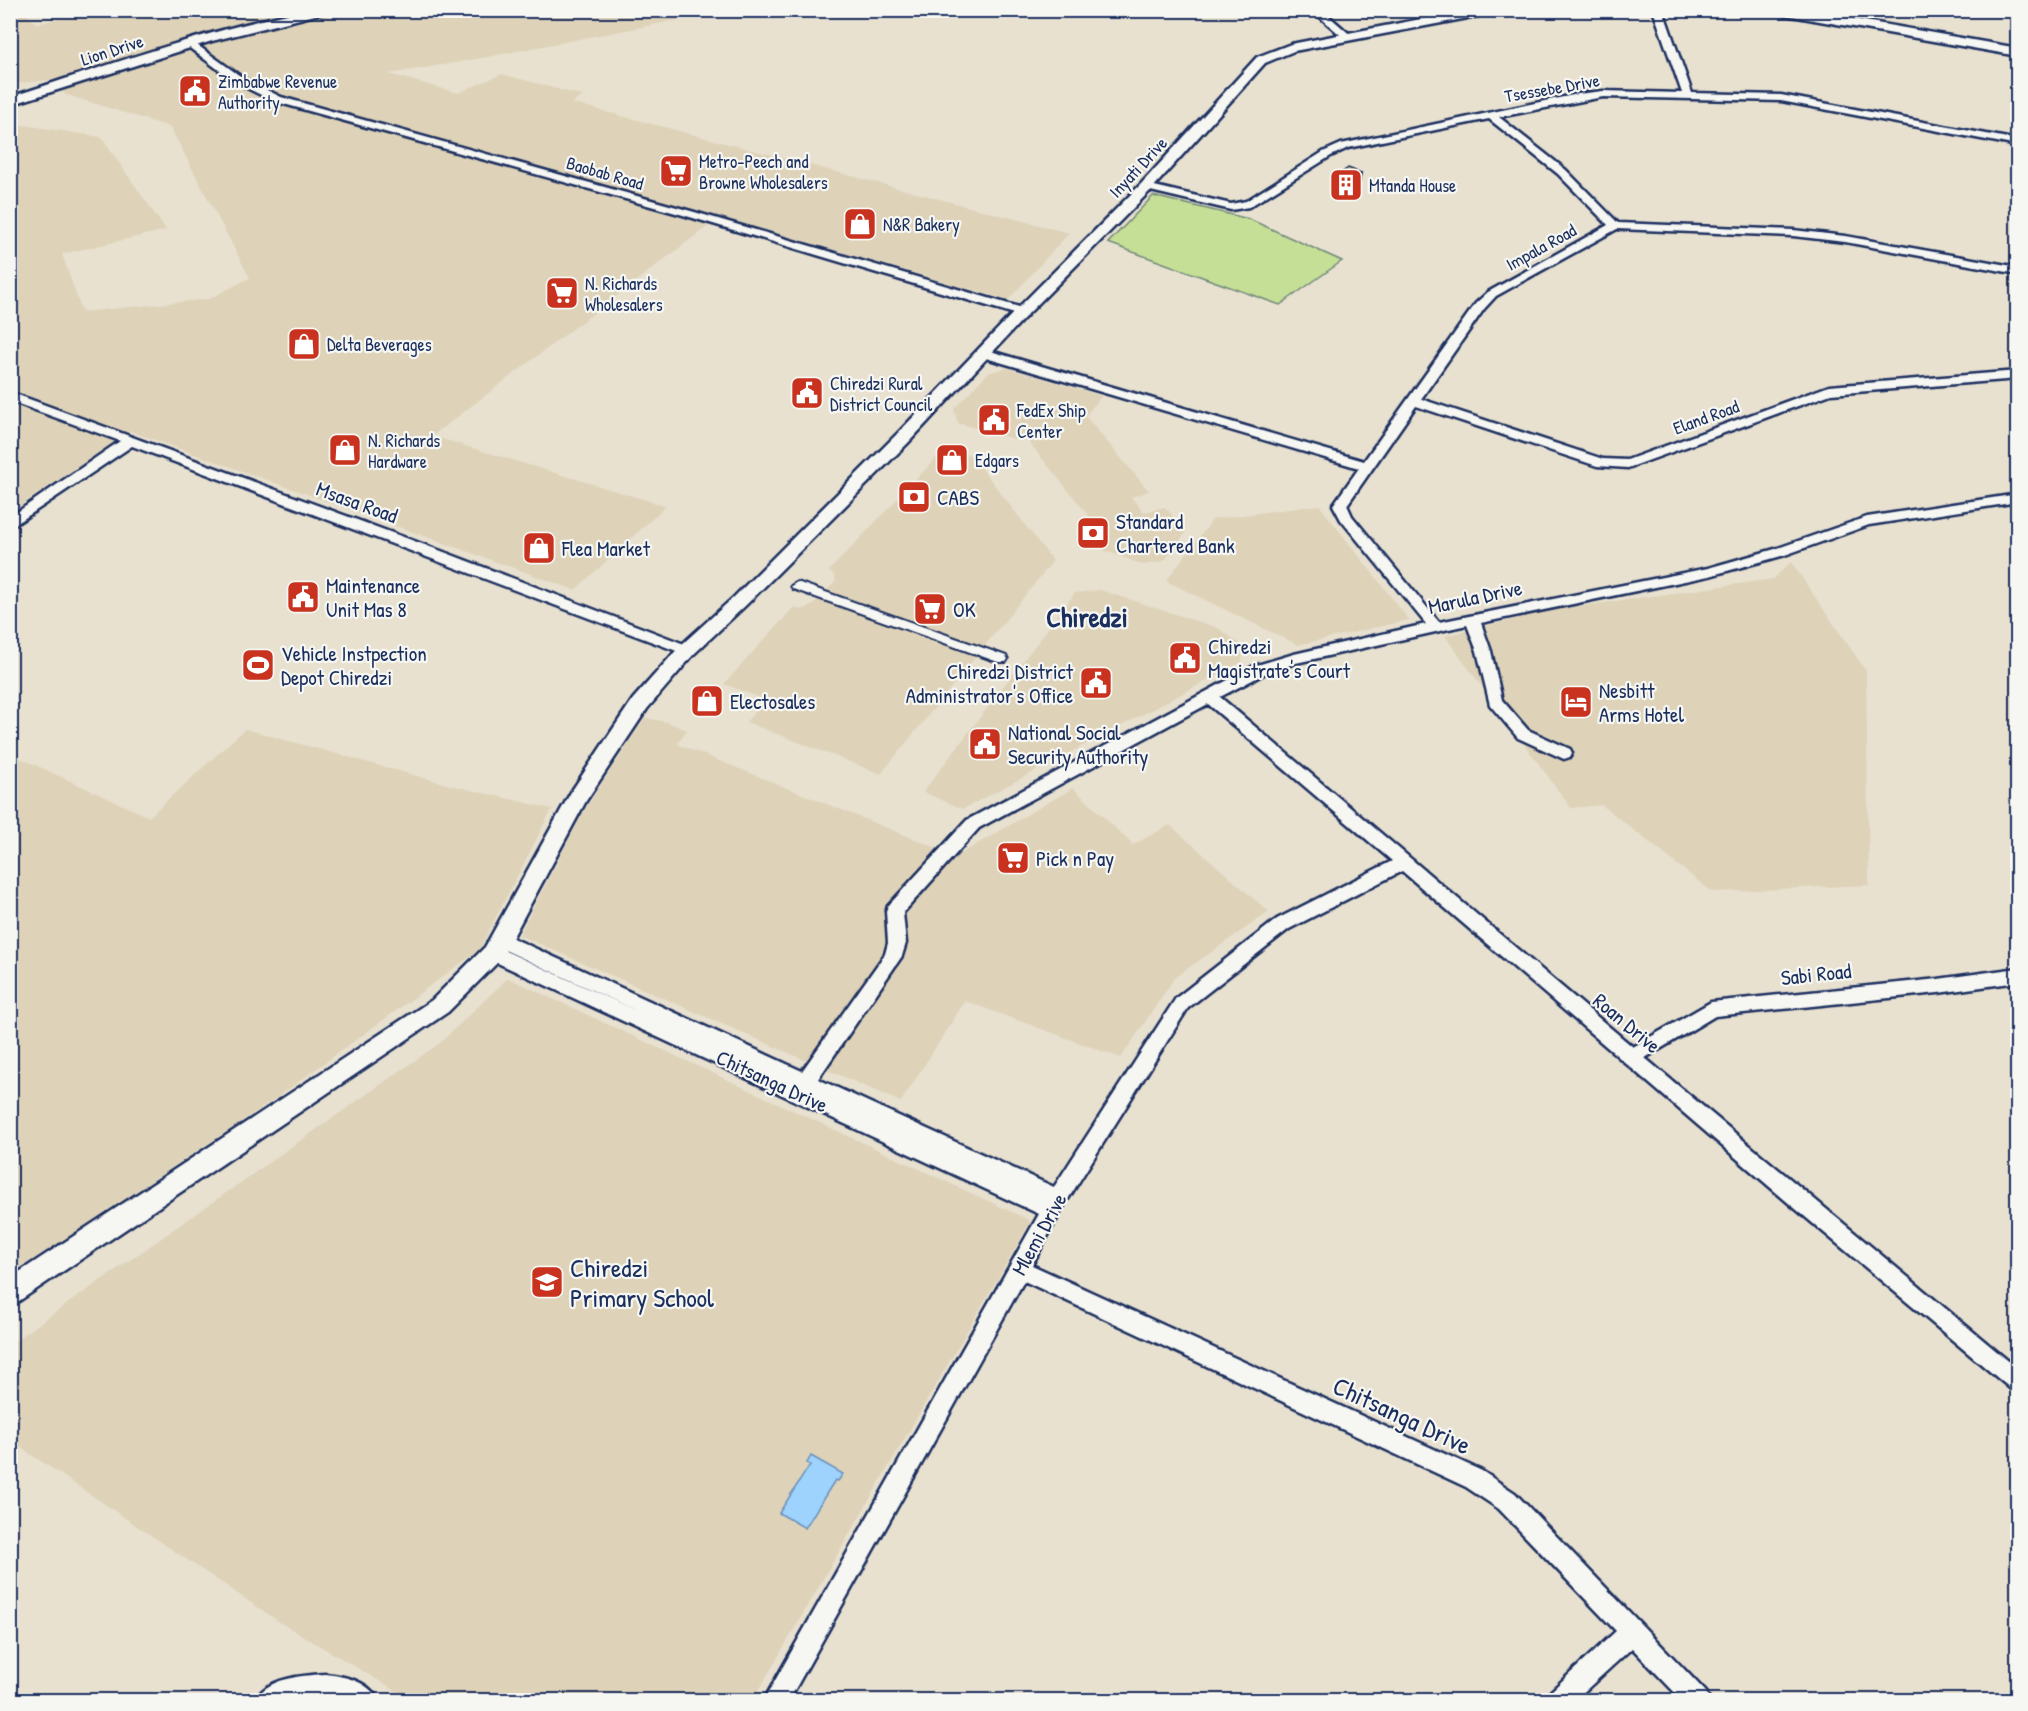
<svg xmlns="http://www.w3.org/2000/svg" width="2028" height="1711" viewBox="0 0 2028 1711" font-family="'Patrick Hand',sans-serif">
<rect width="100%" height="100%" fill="#e8e1d0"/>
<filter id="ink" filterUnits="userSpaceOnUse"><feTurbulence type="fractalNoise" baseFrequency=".0167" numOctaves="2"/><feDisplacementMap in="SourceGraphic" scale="12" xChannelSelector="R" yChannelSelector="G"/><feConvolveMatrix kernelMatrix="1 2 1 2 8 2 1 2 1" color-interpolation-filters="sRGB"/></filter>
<g filter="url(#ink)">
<path fill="#ded2b8" d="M83,10L724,11L466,61L389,74L458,93L502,74L583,96L572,103L1069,233L1008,300L720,217L432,436L666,506L575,590L130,431L11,512L10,123L101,137L166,230L62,254L82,312L209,299L250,278L170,127L64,94L60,79L11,84V11H23L37,24L83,13Z
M1007,368L1102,396L1085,416L1149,491L1131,497L1144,512L1165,507L1186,532L1164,561L1143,565L1104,550L1084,526L1094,522L1023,435L1017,440L958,423L954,409L988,373Z
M946,448L972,456L1053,561L881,774L746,722L766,700L724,684L794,607L801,610L812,606L836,581L834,574L828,572Z
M1319,505L1409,620L1298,645L1166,581L1213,519Z
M1791,562L1866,671L1869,885L1712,892L1602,805L1571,808L1445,636L1553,610L1773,579Z
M1100,590L1218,628L1243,646L1242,662L963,809L923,792L1075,593Z
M645,718L667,722L687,730L677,744L957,856L1073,788L1133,845L1170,825L1269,912L1175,977L1121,1058L965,1001L901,1102L519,935L585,809Z
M245,729L450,785L552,809L479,950L275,1099L11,1274V754L149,817Z
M508,978L1031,1221L753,1700H412L281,1623L11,1441L10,1344L440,1043Z"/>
<path fill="#c5df96" stroke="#70877a" stroke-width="1.5" d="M1153,196L1249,219L1342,261L1280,305L1108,243Z"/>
<path fill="#9dd3fc" stroke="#6991bd" stroke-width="1.5" d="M811,1456L843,1474L838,1481L835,1480L805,1528L779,1513L810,1465L807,1463Z"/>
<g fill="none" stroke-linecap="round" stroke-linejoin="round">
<g stroke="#1b2f5e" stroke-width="4">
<path id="pedestrian" d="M797,582L1006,656L1008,659L1006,662H998L793,589L791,586Z"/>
</g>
<g stroke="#1b2f5e" stroke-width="5">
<path id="minor" d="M1312,10H1322L1354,38L1346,40Z
M1653,10H1663L1692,93L1781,95L2018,140V146L1781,101L1603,97L1499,117L1566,170L1618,223L1793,230L1845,236L2018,267V274L1845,242L1793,236L1617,229L1496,296L1484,309L1421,399L1603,459L1627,460L1829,386L2018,371V379L1831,394L1628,468L1597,466L1416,406L1347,505L1352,516L1439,622L1708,568L1775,549L1867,517L2018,494V502L1869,525L1785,555L1709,576L1481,623L1491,651L1502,700L1528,730L1570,749L1572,753L1570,757L1564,759L1518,738L1490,705L1477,651L1467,625L1296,663L1264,674L1220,697L1633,1047L1711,1002L1938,979L2018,968V982L1938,993L1715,1016L1645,1058L2018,1369V1392L2011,1389L1785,1200L1402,871L1289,929L1188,1008L1065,1204L1032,1265L1482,1471L1515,1493L1706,1692L1710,1700H1682L1632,1648L1575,1700H1546L1550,1692L1616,1631L1499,1509L1466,1487L1024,1281L789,1700H764L1039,1214L487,958L484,953L487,948L493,946L499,948L642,1013L494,945L491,940L494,935L500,933L506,935L802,1071L885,954L888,943L886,911L888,906L967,820L1254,666L1294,654L1426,624L1341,520L1333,505L1359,468L979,356L977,353L983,349L987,350L1364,461L1476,303L1488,292L1608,225L1558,174L1489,119L1348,148L1331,156L1249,207L1231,210L1142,189L1141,187L1146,184L1231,204L1246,201L1323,152L1341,144L1578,94L1603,91L1682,93ZM1208,704L1392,861L1277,919L1176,998L1054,1187L818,1079L902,956L906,943L903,913L979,828Z
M187,42H193L243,78L281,97L691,211L1026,309L1028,312L1022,316L1018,315L683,215L273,101L235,82L187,46Z
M10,392L444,552L692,647L694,650L687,655L682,653L132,446L10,528V517L120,441L10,401Z
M326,1674C344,1676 371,1682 377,1700C359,1700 341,1698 324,1698C301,1698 278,1702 256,1700C265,1678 305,1675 326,1674Z"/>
</g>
<g stroke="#1b2f5e" stroke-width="5">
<path id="tertiary" d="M307,10H335L212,41L10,105V97C109,65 206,30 307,10Z
M1468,10H1495L1489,14L1294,51L1265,63L1151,190L1027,315L908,443L746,605L694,654L647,709L586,801L501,959L448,1012L19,1301L10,1304V1278L432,1000L485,947L571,792L633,699L680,646L734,597L896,435L1017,309L1141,184L1257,57L1291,44Z
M1774,10H1803L2018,48V56L1780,14Z"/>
</g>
<use href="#pedestrian" fill="#f6f6f2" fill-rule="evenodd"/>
<use href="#minor" fill="#f6f6f2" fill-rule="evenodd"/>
<use href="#tertiary" fill="#f6f6f2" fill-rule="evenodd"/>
</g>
<path fill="#ac976e" stroke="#1b2f5e" stroke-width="1.5" d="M1361,173L1360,182L1346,192L1333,188L1334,178Z"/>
<path fill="#8c7b5a" stroke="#1b2f5e" stroke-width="1.5" d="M1361,173L1360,182L1346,192L1347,183Z"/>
<path fill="#c8b080" stroke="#1b2f5e" stroke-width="1.5" d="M1348,168L1361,173L1347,183L1334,178Z"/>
</g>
<defs>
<g id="civic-square" transform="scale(1.725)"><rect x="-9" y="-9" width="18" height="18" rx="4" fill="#c8321e" stroke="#f6f6f2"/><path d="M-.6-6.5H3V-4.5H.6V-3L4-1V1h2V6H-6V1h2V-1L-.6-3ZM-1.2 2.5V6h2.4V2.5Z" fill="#fff"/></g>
<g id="supermarket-square" transform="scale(1.725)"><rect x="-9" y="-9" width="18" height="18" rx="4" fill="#c8321e" stroke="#f6f6f2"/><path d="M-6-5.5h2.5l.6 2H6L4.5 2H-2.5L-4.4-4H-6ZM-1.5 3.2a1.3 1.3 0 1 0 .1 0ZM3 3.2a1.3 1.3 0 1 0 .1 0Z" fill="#fff"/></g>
<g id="building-square" transform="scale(1.725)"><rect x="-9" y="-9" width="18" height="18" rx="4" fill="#c8321e" stroke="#f6f6f2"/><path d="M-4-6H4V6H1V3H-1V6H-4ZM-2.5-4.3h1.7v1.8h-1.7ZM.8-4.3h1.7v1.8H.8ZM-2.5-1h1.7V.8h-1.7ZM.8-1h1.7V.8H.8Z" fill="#fff"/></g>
<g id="shop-square" transform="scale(1.725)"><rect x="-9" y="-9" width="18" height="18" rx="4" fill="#c8321e" stroke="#f6f6f2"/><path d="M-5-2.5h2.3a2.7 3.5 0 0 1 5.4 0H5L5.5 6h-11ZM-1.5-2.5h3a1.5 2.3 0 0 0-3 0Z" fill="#fff"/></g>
<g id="bank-square" transform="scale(1.725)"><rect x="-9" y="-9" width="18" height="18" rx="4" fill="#c8321e" stroke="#f6f6f2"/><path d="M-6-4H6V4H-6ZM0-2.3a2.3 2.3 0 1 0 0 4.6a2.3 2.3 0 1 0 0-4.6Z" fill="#fff"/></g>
<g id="stadium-square" transform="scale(1.725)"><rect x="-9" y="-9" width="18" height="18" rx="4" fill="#c8321e" stroke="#f6f6f2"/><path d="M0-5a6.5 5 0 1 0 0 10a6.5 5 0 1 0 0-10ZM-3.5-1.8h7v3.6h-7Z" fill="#fff"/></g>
<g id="hotel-square" transform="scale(1.725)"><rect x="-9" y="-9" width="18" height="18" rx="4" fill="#c8321e" stroke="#f6f6f2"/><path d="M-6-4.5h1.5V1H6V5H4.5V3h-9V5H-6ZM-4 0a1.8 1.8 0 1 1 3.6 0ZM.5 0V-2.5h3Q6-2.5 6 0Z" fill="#fff"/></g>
<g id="school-square" transform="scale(1.725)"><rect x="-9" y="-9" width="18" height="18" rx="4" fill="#c8321e" stroke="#f6f6f2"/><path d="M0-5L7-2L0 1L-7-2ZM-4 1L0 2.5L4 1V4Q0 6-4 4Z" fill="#fff"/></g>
</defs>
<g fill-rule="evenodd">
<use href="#civic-square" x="195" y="91"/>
<use href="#supermarket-square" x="676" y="171"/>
<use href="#building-square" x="1346" y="185"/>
<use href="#shop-square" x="860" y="224"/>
<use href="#supermarket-square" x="562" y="293"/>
<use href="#shop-square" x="304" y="344"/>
<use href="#civic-square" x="807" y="393"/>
<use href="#civic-square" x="994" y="420"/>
<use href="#shop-square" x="345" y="450"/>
<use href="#shop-square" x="952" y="460"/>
<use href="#bank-square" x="914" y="497"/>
<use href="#bank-square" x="1093" y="533"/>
<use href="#shop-square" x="539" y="548"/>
<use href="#civic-square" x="303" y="597"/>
<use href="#supermarket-square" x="930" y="609"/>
<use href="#civic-square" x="1185" y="658"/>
<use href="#stadium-square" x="258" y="665"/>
<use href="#civic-square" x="1096" y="683"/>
<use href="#shop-square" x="707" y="701"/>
<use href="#hotel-square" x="1576" y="702"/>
<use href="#civic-square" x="985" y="744"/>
<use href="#supermarket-square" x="1013" y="858"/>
<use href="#school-square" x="547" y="1282"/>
</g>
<g text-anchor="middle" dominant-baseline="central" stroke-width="4.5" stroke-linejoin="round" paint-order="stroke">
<g font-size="18" fill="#1b2f5e" stroke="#f6f6f2">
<text transform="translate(112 50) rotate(-18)">Lion Drive</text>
<text transform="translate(1552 88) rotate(-10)">Tsessebe Drive</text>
<text transform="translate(1138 167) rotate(-47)">Inyati Drive</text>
<text transform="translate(605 173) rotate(16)">Baobab Road</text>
<text transform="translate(1541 247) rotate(-29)">Impala Road</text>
<text transform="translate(1706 417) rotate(-20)">Eland Road</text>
</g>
<g font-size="18" fill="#1b2f5e" stroke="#f6f6f2" text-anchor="start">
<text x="218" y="81">Zimbabwe Revenue<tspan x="218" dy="21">Authority</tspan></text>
<text x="699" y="161">Metro-Peech and<tspan x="699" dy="21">Browne Wholesalers</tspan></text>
<text x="1369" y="185">Mtanda House</text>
<text x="883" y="224">N&amp;R Bakery</text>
<text x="585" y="283">N. Richards<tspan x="585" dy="21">Wholesalers</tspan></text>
<text x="327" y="344">Delta Beverages</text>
<text x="830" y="383">Chiredzi Rural<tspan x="830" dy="21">District Council</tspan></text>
<text x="1017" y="410">FedEx Ship<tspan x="1017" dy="21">Center</tspan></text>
<text x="368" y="440">N. Richards<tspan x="368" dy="21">Hardware</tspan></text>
<text x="975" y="460">Edgars</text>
</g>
<g font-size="21" fill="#1b2f5e" stroke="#f6f6f2" text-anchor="start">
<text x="937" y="497">CABS</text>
<text x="1116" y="521">Standard<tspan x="1116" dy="24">Chartered Bank</tspan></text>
<text x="562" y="548">Flea Market</text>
<text x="326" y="585">Maintenance<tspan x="326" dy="24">Unit Mas 8</tspan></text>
<text x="953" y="609">OK</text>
<text x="1208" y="646">Chiredzi<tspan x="1208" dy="24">Magistrate's Court</tspan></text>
<text x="281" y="653">Vehicle Instpection<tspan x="281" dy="24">Depot Chiredzi</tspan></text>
<text x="1073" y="671" text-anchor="end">Chiredzi District<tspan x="1073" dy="24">Administrator's Office</tspan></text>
<text x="1599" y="690">Nesbitt<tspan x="1599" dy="24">Arms Hotel</tspan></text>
<text x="730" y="701">Electosales</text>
<text x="1008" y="732">National Social<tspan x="1008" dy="24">Security Authority</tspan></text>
<text x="1036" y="858">Pick n Pay</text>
</g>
<g font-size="21" fill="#1b2f5e" stroke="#f6f6f2">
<text transform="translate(357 502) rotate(20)">Msasa Road</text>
<text transform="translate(1475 597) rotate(-12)">Marula Drive</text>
<text transform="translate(1816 974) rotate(-6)">Sabi Road</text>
<text transform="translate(1627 1023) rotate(40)">Roan Drive</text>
<text transform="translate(772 1081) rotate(25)">Chitsanga Drive</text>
<text transform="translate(1039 1234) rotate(-61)">Mlemi Drive</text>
</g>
<g font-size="26" fill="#1b2f5e" stroke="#f6f6f2" text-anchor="start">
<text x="570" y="1267">Chiredzi<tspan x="570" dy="30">Primary School</tspan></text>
</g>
<g font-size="26" fill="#1b2f5e" stroke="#f6f6f2">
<text transform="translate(1402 1415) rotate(25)">Chitsanga Drive</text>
</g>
<g font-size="27" font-weight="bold" fill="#1b2f5e" stroke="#f6f6f2">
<text x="1087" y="617">Chiredzi</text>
</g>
</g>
<rect width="2028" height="1711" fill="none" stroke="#f6f6f2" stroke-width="36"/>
<rect x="18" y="18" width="1992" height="1675" fill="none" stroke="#1b2f5e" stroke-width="2" filter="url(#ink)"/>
</svg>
